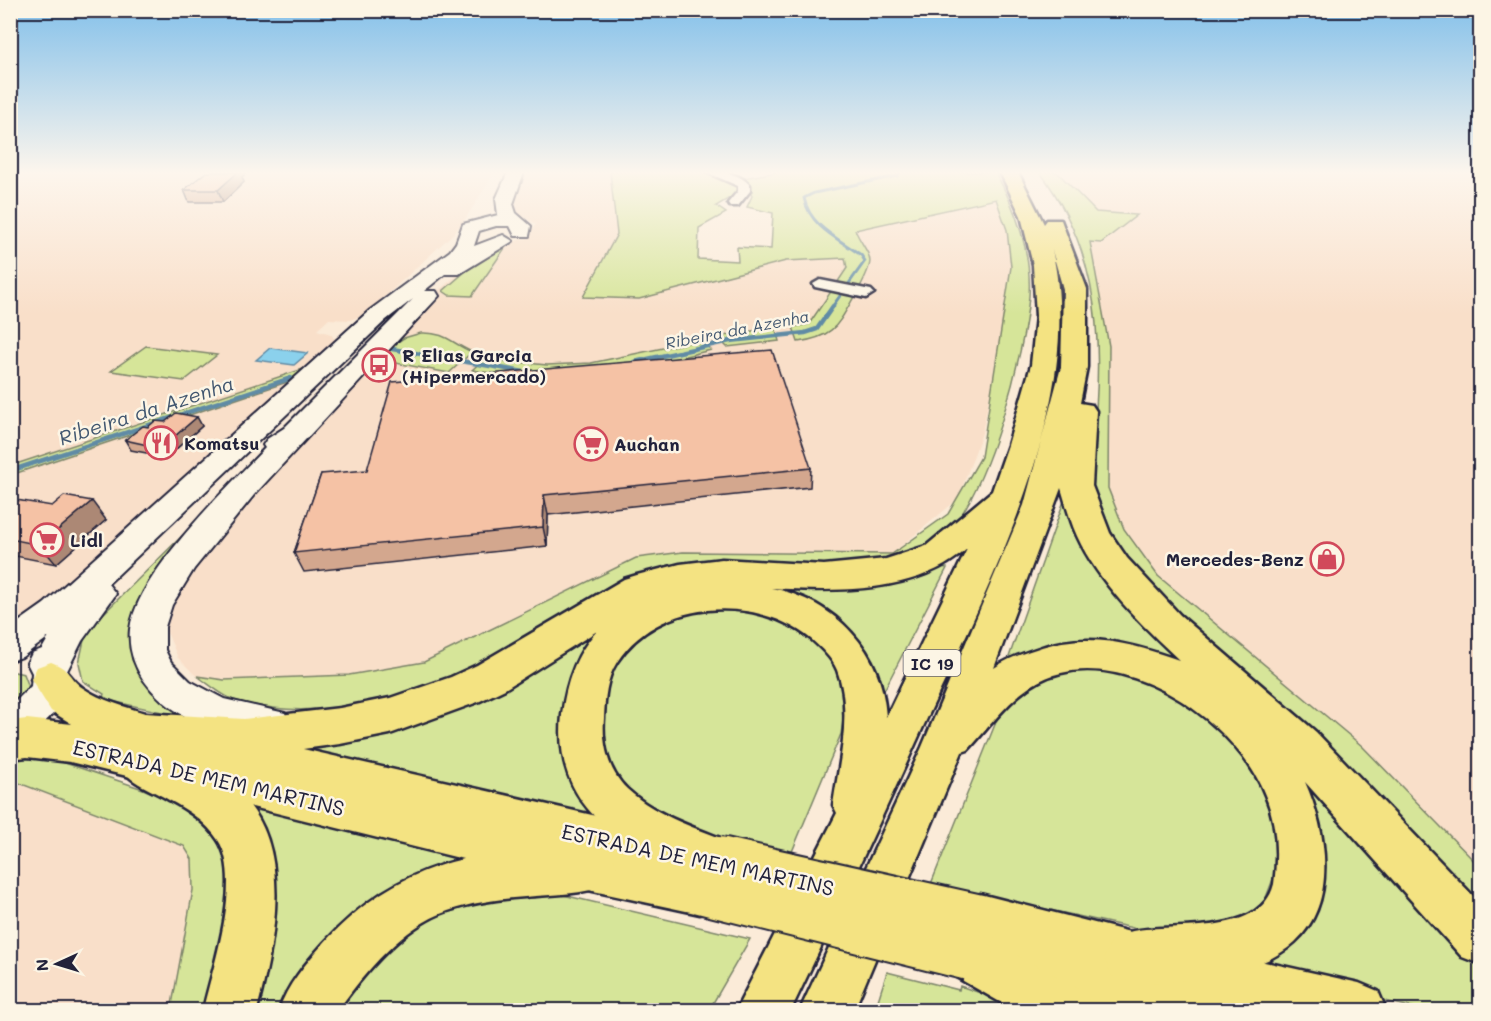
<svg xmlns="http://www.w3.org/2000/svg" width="1491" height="1021" viewBox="0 0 1491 1021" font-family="Mali,sans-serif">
<rect width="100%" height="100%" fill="#fbebd8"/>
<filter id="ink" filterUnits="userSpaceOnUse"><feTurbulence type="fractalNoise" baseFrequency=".0167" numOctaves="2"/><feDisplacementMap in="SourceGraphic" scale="12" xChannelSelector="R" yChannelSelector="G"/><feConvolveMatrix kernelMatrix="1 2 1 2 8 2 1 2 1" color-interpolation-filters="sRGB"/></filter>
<g filter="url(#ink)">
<path fill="#f9dfc9" d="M10,172H495L466,218L453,234L366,314L350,320L329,319L317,330L331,334L335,340L306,368L11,466Z
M525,172H610L617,234L583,297L639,299L786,261L869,255L855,230L996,199L1007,230L1011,267L1010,303L982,433L958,499L892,554L683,552L636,558L424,662L349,675L224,680L196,676L178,658L166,630L172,603L215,538L404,319L468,266L506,243L528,238L536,224L520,215L513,205L517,187Z
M1053,172H1480V867L1362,746L1158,576L1124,529L1108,488L1109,346L1090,242Z
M293,380L31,618L11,634V475Z
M10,780L184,846L192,859L193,890L171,1010H11Z"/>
<path fill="#d6e599" stroke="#7c846a" stroke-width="1.5" d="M610,172C647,172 710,162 741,186L738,193L716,206L726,213L699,228L698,259L738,261L737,247L771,249L773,213L747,207L752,196L743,178L777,172H995C1016,208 1032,254 1029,296C1025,352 988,491 949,530C933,546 907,557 886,563C875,566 862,565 850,565C835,566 818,569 803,568C747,567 714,550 656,569C598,587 553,627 501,657C488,665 472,669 457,675C389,702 309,722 237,701C223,697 209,684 197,676L224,680L349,675L424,662L636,558L683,552L892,554L948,514L981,457L1011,267L1007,230L996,199L855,230C870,261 877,254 860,287L837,283L847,268L845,258L786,261L639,299L583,297L617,234Z
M1040,172H1057L1096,212L1137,215L1101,243L1090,242L1109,346L1108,488L1124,529L1158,576L1362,746L1480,867V924L1115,555C1108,534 1092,504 1089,483C1086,463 1094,431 1096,410C1102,321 1094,245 1040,172Z
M505,248L472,296L449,295L443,291L481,258Z
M832,290L855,295C838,324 835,337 798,342L793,327L809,324Z
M775,327L779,341L727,347L717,337Z
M421,333C446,332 451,343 472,352L449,373L385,361L392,346L404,338Z
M701,340L711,350L617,372L521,378L472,370L484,359L547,365L591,363Z
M146,346L217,355L184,381L111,371Z
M306,368L293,380L11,475L10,466Z
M1065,498L1398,875L1480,959V1010H1425L1246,970L1313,860L1199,679L1009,657Z
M202,516L143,603L188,715L185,717L102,699L104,694L83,681L79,663L86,631Z
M936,566L947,568L877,704L788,596L631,613L567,757L597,824L279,752L639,597Z
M690,607H743L807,630L829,653L841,674L846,701L841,734L791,854L679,827L611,781L596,750L598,685L627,641Z
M1100,667L1178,689L1257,766L1277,829L1275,874L1265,900L1250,916L1215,931H1173L1133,928L931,884L1000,712L1033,683L1049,676Z
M10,671L24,674L29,687L27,695L10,714Z
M10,755H28L62,762L143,789L201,814L227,845L228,884L222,962L211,1010H171L193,890L192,859L184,846L11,780Z
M262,803L470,853V861L288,1001L283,1010H247L263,919L265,865L251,807Z
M513,893L563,895L750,939L709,1010H325L343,980L412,917Z
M887,972L959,990L960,986L1030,1010H875Z"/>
<path fill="#8bd1ec" stroke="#618ba5" stroke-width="1.5" d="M270,348L308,353L294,365L256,360Z"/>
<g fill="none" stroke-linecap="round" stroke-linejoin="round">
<path stroke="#618ba5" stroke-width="3" d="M832,307L865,261L861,255C839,239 810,227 804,198L814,193L897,176L901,172"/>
<path stroke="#618ba5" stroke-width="4.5" d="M392,349L524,372
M634,362L730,341L805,333L817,329L833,306
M10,471L291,378"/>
<g stroke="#22223b" stroke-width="5">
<path id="street" d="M706,172C722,171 739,173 750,185V191L738,206H730L728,203L738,191V186Z
M820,280L871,290L874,293L866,298L815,287L813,284Z"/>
</g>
<g stroke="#22223b" stroke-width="4">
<path id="secondary" d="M508,172H524L513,204L516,213L531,226L529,236H515L510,226H496L479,231L474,246L503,235L513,241L459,274H445L424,291H436L439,296L254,495L194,569L172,605L165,627V650L171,662L190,681L224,699L285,713L290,725L285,737C254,748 212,731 185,716C153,699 126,667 130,629C137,574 227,488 265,448L263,445L267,439L284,428L413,299L386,320L108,584L116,594L82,641L67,671L69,682L55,712L24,742L10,747V707L31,686L32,673L27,663L32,653L42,649L49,637L22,657L10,661V628L44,604L370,310L450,251L456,243L463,224L498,215L496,199Z"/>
</g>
<g stroke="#22223b" stroke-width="5">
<path id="primary" d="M51,662C72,670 68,678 83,688C102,701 124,706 145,713L623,822L682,831L699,838L706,855L702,865L717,872L725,889L717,906L700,914L593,891L70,762L27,757L10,759V721L27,719L72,724L51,711L31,679L37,667Z
M980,894L1130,932L1359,983L1378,991L1386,1010H1094L1012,992L993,985L986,966L993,948L962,937L955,919L962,901Z"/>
</g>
<g stroke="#22223b" stroke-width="5">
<path id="highway" d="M1000,172H1018L1044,224L1047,220H1061L1087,289V367L1080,403L1092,405L1096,411L1092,486L1110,533L1127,558L1180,615L1316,732L1480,903V964L1462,957L1305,782C1326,829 1339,902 1295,942C1269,966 1227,975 1193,979C1165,982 1137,987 1112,976L1104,958L1112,940C1117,937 1123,934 1129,932C1168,921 1260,940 1274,884C1278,855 1277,823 1265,795C1238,725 1137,654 1061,673C1020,682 995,721 968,750L962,752L854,1010H800L922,747L1024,505L1061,367L1063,289L1052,250C1088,402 986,591 923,727C880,822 836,916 791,1010H736L837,813L833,805C839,762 853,713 837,670C832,658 821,648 811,639C755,594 658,599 617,662C606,679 605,698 604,718C602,744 608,771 627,789C657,817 699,829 736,844L743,861L736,878L719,885C639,852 551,820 562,715C566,684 575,654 597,631L505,689L478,702L390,734L340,744L244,757L164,752C188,764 216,775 237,792C296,843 274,946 257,1010H203C212,969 244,879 218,840C206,822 188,810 169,800C149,788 126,782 116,760L123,746L129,744L124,732L130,719L145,713L244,719L340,708L390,698L451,677L477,665L624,579L637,575L680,564L722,559L824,565L886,559L926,546L992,491L1008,445L1031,365L1036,316L1033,265L1021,216ZM1061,488C1066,504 1070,521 1077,536C1099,584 1142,625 1179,660C1130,643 1087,631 1036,649C1021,654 1007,659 994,668ZM967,549L886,717C883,651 836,601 771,588C836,592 917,594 967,549Z
M593,843L610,850L617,867L610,884C583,895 554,894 525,897C499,899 473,902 448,911C403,926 365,972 338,1010H279C287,985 306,963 324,943C405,855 481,852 593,843Z
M969,930L1085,991L1093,1010H1014L951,974L943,956L951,938Z"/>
</g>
<use href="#street" fill="#fcf5e5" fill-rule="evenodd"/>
<use href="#secondary" fill="#fcf5e5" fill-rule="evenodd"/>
<use href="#primary" fill="#f4e382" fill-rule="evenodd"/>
<use href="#highway" fill="#f4e382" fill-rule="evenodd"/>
<g stroke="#22223b" stroke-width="52" stroke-linecap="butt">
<path id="primary-bridge" d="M719,861L980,919
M700,889L969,956"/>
</g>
<use href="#primary-bridge" stroke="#f4e382" stroke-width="48"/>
</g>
<path fill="#d3a78e" stroke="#22223b" stroke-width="1.5" d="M242,177L244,182L223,202H189L184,190Z
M197,417L202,426L167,457L131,450L125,440L148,427L165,422Z
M811,468L810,487L548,515L547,546L304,572L294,553L321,474Z
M10,499L106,520L56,564L10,555Z"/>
<path fill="#ac8874" stroke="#22223b" stroke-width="1.5" d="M232,172H248L242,177L244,182L223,202L218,190Z
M197,417L202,426L167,457L161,448Z
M544,495L548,515L547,546L543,527Z
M92,501L106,520L56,564L40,545Z"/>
<path fill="#f5c2a5" stroke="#22223b" stroke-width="1.5" d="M206,172H238L218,190H184Z
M772,350L811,468L544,495L543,527L294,553L321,474L367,470L392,382Z
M176,413L197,417L161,448L125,440L143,426L148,427L155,421L165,422Z
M64,496L92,501L40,545L10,539V499L52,506Z"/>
</g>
<linearGradient id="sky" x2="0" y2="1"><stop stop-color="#83c0ea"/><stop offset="0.55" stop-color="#fdf6ed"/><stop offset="1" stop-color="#fdf6ed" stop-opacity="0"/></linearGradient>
<rect width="1491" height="314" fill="url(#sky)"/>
<defs>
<g id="bus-ring" transform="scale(1.725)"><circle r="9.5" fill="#fcf5e5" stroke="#d1495b" stroke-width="1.5"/><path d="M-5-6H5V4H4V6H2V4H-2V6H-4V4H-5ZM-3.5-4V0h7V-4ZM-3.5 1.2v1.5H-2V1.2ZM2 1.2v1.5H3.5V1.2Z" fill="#d1495b"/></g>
<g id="restaurant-ring" transform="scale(1.725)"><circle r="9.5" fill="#fcf5e5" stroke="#d1495b" stroke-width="1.5"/><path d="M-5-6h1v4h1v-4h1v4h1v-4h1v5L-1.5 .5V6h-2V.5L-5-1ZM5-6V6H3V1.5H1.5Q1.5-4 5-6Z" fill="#d1495b"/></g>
<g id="supermarket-ring" transform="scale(1.725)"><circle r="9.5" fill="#fcf5e5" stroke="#d1495b" stroke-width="1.5"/><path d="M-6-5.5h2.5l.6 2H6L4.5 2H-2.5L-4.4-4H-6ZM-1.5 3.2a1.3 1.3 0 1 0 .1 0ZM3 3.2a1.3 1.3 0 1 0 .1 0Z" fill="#d1495b"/></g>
<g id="shop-ring" transform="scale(1.725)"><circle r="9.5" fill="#fcf5e5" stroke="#d1495b" stroke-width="1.5"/><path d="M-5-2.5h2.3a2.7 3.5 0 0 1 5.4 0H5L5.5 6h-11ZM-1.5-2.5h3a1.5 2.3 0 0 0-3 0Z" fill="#d1495b"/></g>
</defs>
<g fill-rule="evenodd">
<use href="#bus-ring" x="379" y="365"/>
<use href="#restaurant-ring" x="161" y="443"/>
<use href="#supermarket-ring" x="591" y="444"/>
<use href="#supermarket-ring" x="47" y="540"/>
<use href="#shop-ring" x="1327" y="559"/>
</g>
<g text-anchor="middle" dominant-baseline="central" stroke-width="5" stroke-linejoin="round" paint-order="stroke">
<g font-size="16" font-style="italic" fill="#425770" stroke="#fcf5e5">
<text transform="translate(737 329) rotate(-11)">Ribeira da Azenha</text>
</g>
<rect fill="#fcf5e5" stroke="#63616e" stroke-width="1.5" x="903.5" y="650" width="57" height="26" rx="4.5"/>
<g font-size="16" font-weight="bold" fill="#22223b">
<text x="932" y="663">IC 19</text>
</g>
<g font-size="18" font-weight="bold" fill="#22223b" stroke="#fcf5e5" text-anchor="start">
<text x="402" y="355">R Elias Garcia<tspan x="402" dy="21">(Hipermercado)</tspan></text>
<text x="184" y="443">Komatsu</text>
<text x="614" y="444">Auchan</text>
<text x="70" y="540">Lidl</text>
<text x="1304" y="559" text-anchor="end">Mercedes-Benz</text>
</g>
<g font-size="20" font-style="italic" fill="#425770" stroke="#fcf5e5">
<text transform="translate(146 410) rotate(-18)">Ribeira da Azenha</text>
</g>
<g font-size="21" fill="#22223b" stroke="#fcf5e5">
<text transform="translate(209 777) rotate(13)">ESTRADA DE MEM MARTINS</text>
<text transform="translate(698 859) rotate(12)">ESTRADA DE MEM MARTINS</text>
</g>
</g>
<rect width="1491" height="1021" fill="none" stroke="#fcf5e5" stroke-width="36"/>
<rect x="18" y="18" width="1455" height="985" fill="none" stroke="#22223b" stroke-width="2" filter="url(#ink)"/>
<g transform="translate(57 964) rotate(266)" stroke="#fcf5e5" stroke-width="4.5" paint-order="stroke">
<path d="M0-4.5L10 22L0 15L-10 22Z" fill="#22223b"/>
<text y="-9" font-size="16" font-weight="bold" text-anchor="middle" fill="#22223b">N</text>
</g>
</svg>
